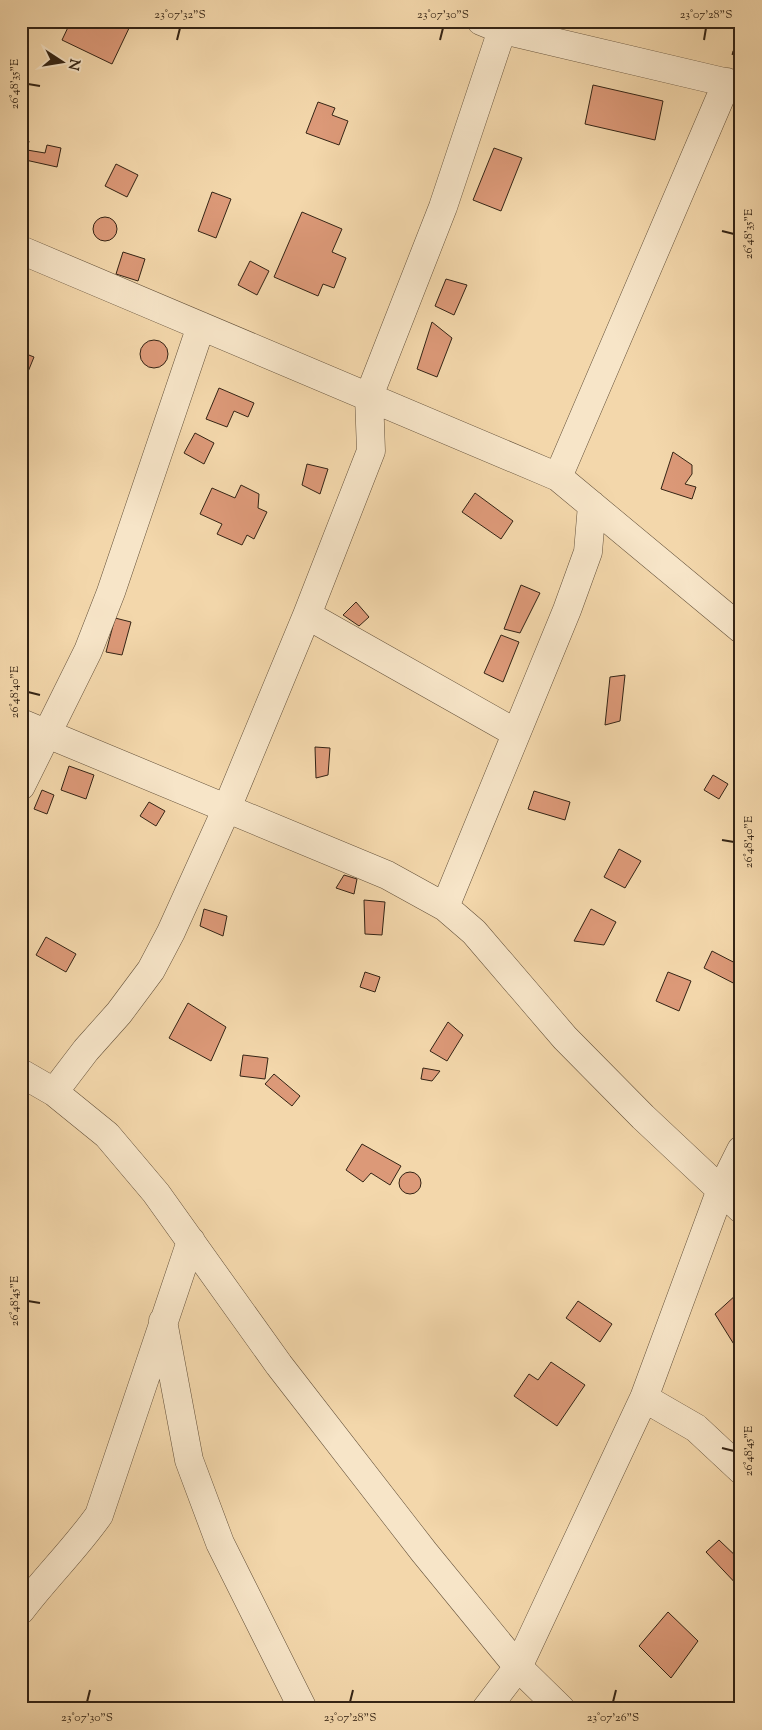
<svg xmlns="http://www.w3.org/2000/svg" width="762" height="1730" viewBox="0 0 762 1730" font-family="'Sorts Mill Goudy',serif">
<rect width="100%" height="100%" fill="#f3d7ab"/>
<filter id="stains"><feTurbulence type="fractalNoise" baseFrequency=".004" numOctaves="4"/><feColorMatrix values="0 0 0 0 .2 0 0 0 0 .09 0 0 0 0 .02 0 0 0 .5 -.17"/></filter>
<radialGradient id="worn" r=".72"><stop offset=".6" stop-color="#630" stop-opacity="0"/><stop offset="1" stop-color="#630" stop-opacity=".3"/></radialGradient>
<path fill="#dc9978" stroke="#342415" d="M71,21L80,24L82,21H124L131,24L112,64L62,40Z
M593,85L663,101L655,140L585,124Z
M318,102L335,108L332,115L348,121L339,145L306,133Z
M21,140L29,141L27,150L45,153L47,145L61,148L57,167L21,159Z
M494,148L522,158L501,211L473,200Z
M116,164L138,175L127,197L105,186Z
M212,192L231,199L216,238L198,231Z
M302,212L342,229L332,252L346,258L334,288L323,284L318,296L274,277Z
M93 229a12 12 0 1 1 24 0a12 12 0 1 1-24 0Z
M123,252L145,259L138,281L116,274Z
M250,261L269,271L257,295L238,285Z
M446,279L467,285L454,315L435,306Z
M432,322L452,338L437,377L417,369Z
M140 354a14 14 0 1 1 28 0a14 14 0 1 1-28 0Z
M21,352L34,357L21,389Z
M219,388L254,403L248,417L234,411L227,427L206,419Z
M195,433L214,443L204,464L184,453Z
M673,452L692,465V474L685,484L696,487L692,499L661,489Z
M307,464L328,469L320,494L302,485Z
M241,485L259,494L258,508L267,512L254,539L247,535L242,545L217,534L222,524L200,514L212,488L235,498Z
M475,493L513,521L501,539L462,512Z
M521,585L540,593L520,633L504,629Z
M356,602L369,617L359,626L343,615Z
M115,618L131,622L122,655L106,652Z
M501,635L519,642L503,682L484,673Z
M625,675L620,721L605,725L610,677Z
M315,747L330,748L328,775L316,778Z
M69,766L94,775L86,799L61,790Z
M713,775L728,784L719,799L704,790Z
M42,790L54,795L47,814L34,809Z
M534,791L570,802L565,820L528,809Z
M149,802L165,811L156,826L140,816Z
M619,849L641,861L625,888L604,877Z
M344,875L357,879L354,894L336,888Z
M364,900L385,902L382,935L365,934Z
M204,909L227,916L223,936L200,926Z
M591,909L616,922L604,945L574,941Z
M46,937L76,954L66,972L36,955Z
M712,951L741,966V987L704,968Z
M365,972L380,977L375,992L360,987Z
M668,972L691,981L679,1011L656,1001Z
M188,1003L226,1027L211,1061L169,1038Z
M448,1022L463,1035L447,1061L430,1051Z
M243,1055L268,1058L265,1079L240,1076Z
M423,1068L440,1071L432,1081L421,1079Z
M274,1074L300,1096L292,1106L265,1084Z
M362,1144L401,1166L390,1185L371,1173L363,1182L346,1170Z
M399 1183a11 11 0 1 1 22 0a11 11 0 1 1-22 0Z
M737,1294L741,1300V1342L735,1346L715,1314Z
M578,1301L612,1324L600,1342L566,1318Z
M551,1362L585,1385L557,1426L514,1396L529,1374L538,1380Z
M719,1540L741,1561V1589L706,1552Z
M668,1612L698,1641L671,1678L639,1646Z"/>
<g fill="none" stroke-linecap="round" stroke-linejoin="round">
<g stroke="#64513a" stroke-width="29">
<path id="minor" d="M481,21L503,30L741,86
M21,250L558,477L741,629
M558,477L727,82
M307,615L516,733
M21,723L387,875L445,907L474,932L565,1038L643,1117L741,1209
M21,786L88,651L111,592L201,326
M445,907L567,610L588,552L592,505
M21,1073L54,1092L107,1135L156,1193L279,1365L424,1552L518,1667L561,1709
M54,1092L86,1050L119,1013L151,970L171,932L227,808L307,615L371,451L369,396L443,207L505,21
M163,1321L189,1460L220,1543L303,1709
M644,1398L696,1428L741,1470
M21,1610C46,1577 75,1549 99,1515L191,1241
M486,1709L518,1667L644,1398L720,1192L741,1150"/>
</g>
<path stroke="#342415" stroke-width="3" stroke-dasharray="4 2.5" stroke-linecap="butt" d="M733,55L741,24"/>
<use href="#minor" stroke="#f7e5c8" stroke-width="28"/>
</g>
<path fill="none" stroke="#342415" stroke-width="2" d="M177,40L180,28M440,40L443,28M704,40L706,28M28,84L40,86M722,231L734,234M28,692L40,695M722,840L734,842M28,1301L40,1303M722,1448L734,1451M87,1702L90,1690M350,1702L353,1690M613,1702L616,1690"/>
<rect width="762" height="1730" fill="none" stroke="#f3d7ab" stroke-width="55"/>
<g transform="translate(62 62) rotate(102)" stroke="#f7e5c8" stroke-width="4" paint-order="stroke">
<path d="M0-4L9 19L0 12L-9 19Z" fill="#342415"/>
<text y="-8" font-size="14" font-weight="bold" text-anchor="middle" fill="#342415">N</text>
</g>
<rect x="28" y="28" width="706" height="1674" fill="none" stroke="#342415" stroke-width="2"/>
<g font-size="12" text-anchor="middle" fill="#342415">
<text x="180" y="18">23°07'32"S</text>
<text x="443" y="18">23°07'30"S</text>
<text x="706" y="18">23°07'28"S</text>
<text transform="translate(14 84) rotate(-90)" y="4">26°48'35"E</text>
<text transform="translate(748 234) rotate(-90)" y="4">26°48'35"E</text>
<text transform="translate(14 692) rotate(-90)" y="4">26°48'40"E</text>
<text transform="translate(748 842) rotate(-90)" y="4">26°48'40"E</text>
<text transform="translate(14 1301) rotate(-90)" y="4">26°48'45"E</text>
<text transform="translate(748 1451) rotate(-90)" y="4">26°48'45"E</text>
<text x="87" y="1721">23°07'30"S</text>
<text x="350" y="1721">23°07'28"S</text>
<text x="613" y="1721">23°07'26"S</text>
</g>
<rect width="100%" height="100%" filter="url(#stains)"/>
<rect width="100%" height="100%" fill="url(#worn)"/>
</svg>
